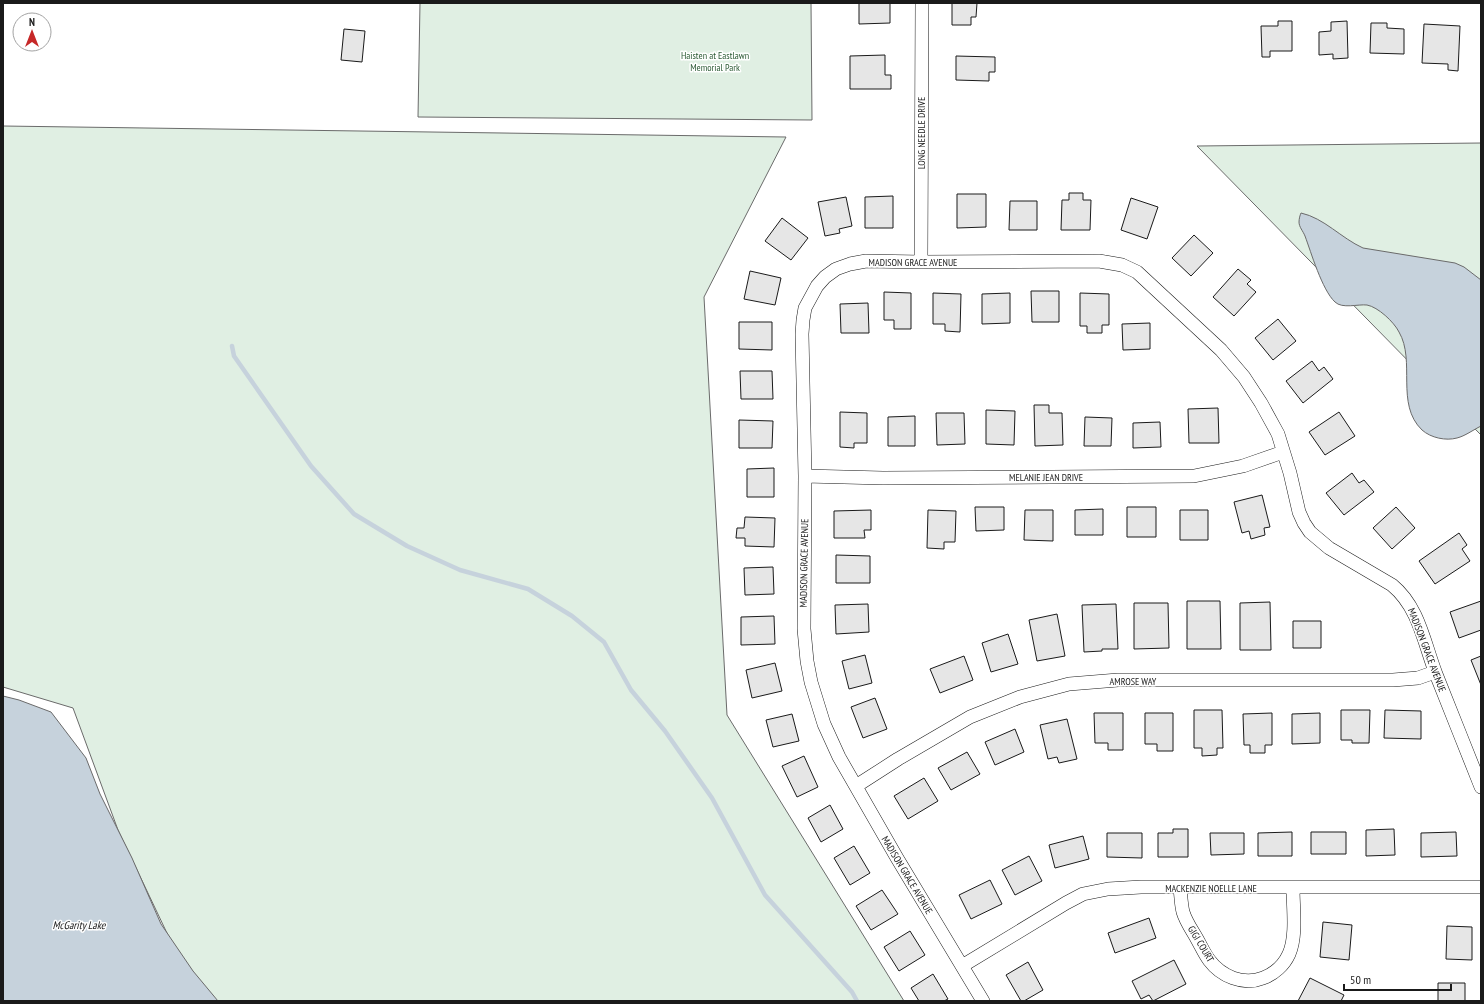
<svg xmlns="http://www.w3.org/2000/svg" width="1484" height="1004" viewBox="0 0 1484 1004" font-family="'PT Sans Narrow',sans-serif">
<rect width="100%" height="100%" fill="#fff"/>
<path fill="#e0efe3" stroke="#6a6a6a" d="M420,3H811L812,120L418,117Z
M3,126L786,137L704,297L727,715L904,1001H206L194,990L118,830L73,708L3,687Z
M1481,143V435L1197,146Z"/>
<path fill="#c6d2dc" stroke="#6a6a6a" d="M1301,213C1324,218 1341,238 1363,248L1455,263L1464,267L1481,280V426C1473,430 1465,436 1457,438C1446,441 1431,438 1422,430C1395,404 1416,361 1399,332C1394,322 1378,307 1367,305C1358,304 1342,309 1335,302C1322,290 1311,252 1305,236C1303,231 1299,227 1299,222C1299,219 1300,215 1301,213Z
M3,696L19,700L51,712L86,758L100,794L132,858L161,924L193,971L218,1001H3Z"/>
<g fill="none" stroke-linecap="round" stroke-linejoin="round">
<path stroke="#c6d2dc" stroke-width="4.5" d="M232,346L234,356L311,466L354,514L407,546L460,570L528,589L572,616L604,642L631,690L665,731L712,798L765,895L852,992L857,1001"/>
</g>
<path fill="#e6e6e6" stroke="#1a1a1a" d="M859,3H890V23L859,24Z
M952,3H977L976,17H971V25H952Z
M1278,21H1292V51H1270V57H1262L1261,26H1278Z
M1347,21L1348,58L1333,59V54L1319,55V32L1331,31V22Z
M1371,23H1387V28L1404,29V54L1370,53Z
M1424,24L1460,26L1458,71L1448,70V64L1422,63Z
M344,29L365,31L362,62L341,60Z
M885,55V75H891V89H850V56Z
M956,56L995,57V72H989V81L956,80Z
M1069,193H1083V200H1091L1090,230H1061L1062,200H1069Z
M957,194H986V227L957,228Z
M893,196V228H865V197Z
M846,197L852,226L839,229L840,233L825,236L818,202Z
M1131,198L1158,207L1147,239L1121,230Z
M1010,201H1037V230H1009Z
M782,218L808,238L791,260L765,241Z
M1194,235L1213,253L1191,276L1172,258Z
M1238,269L1251,280L1247,284L1256,292L1234,316L1213,297Z
M750,271L781,278L775,305L744,299Z
M1031,291H1059V322H1032Z
M884,292L911,293V329H894V320H884Z
M933,293L961,294L960,332L945,331V324H933Z
M1010,293V323L982,324V294Z
M1080,293L1109,294V325H1102V333H1087V326H1080Z
M868,303L869,333H841L840,304Z
M1278,319L1296,341L1273,360L1255,338Z
M739,322H772V350L739,349Z
M1150,323V349L1123,350L1122,324Z
M1312,361L1319,371L1324,367L1333,379L1303,403L1286,381Z
M740,371H772L773,399H741Z
M1034,405H1049V413H1062L1063,445L1035,446Z
M1218,408L1219,443H1189L1188,409Z
M986,410L1015,411L1014,445L986,444Z
M840,412L867,413V443H854V448L840,447Z
M1339,412L1355,436L1325,455L1309,432Z
M936,413H964L965,444L937,445Z
M915,416V446H888V417Z
M1085,417L1112,418L1111,446H1084Z
M739,420L773,421L772,448H739Z
M1160,422L1161,447L1133,448V423Z
M774,468V497H747V469Z
M1352,473L1359,483L1364,480L1374,492L1344,515L1326,493Z
M1262,495L1270,527L1264,528L1265,535L1251,539L1249,531L1242,533L1234,502Z
M975,507H1004V530L976,531Z
M1127,507H1156V537H1127Z
M1396,507L1415,528L1392,549L1373,528Z
M1103,509V535H1075V510Z
M871,510V530H864L865,538H834V511Z
M928,510L956,511L955,542H944V549L927,548Z
M1025,510H1053V541L1024,540Z
M1180,510H1208V540H1180Z
M745,517L775,518L774,547L745,546V538H736L737,528H744Z
M1459,533L1467,545L1462,549L1470,561L1435,584L1419,561Z
M836,555L870,556V583H836Z
M773,567L774,594L745,595L744,568Z
M1187,601H1220L1221,649H1187Z
M1481,601V630L1459,638L1450,612Z
M1270,602L1271,650H1240V603Z
M1134,603H1168L1169,648L1134,649Z
M868,604L869,632L836,634L835,605Z
M1116,604L1118,649H1102V651L1084,652L1082,605Z
M1057,614L1065,656L1037,661L1029,620Z
M774,616L775,644L741,645V617Z
M1293,621H1321V648H1293Z
M1008,634L1018,664L991,672L982,643Z
M865,655L872,683L849,689L842,661Z
M964,656L973,680L940,693L930,669Z
M1481,656V685L1471,660Z
M775,663L782,691L752,698L746,670Z
M875,698L887,729L863,738L851,707Z
M1194,710H1222L1223,748H1217V755L1202,756V748H1194Z
M1341,710H1370L1369,743H1352V740H1341Z
M1385,710L1421,711V739L1384,738Z
M1094,713H1123V750H1108V743H1095Z
M1145,713H1173V751H1157V744H1145Z
M1272,713V745H1265V753H1250V745H1244L1243,714Z
M1320,713V743L1292,744V714Z
M792,714L799,741L773,747L766,720Z
M1067,719L1077,759L1059,763L1057,757L1048,759L1040,725Z
M1015,729L1024,752L995,765L985,742Z
M967,752L980,774L951,790L938,768Z
M804,756L818,787L797,797L782,766Z
M924,778L938,801L908,819L894,796Z
M830,805L843,829L821,842L808,818Z
M1173,829H1188V857H1158V833H1173Z
M1394,829L1395,855L1366,856V830Z
M1292,832V856H1258V833Z
M1311,832H1346V854H1311Z
M1456,832L1457,856L1421,857V833Z
M1107,833H1142V858L1107,857Z
M1210,833H1244V854L1211,855Z
M1083,836L1089,859L1055,868L1049,845Z
M854,846L870,873L850,885L834,858Z
M1029,856L1042,881L1015,895L1002,870Z
M990,880L1002,904L971,919L959,895Z
M882,890L898,914L871,930L856,906Z
M1149,918L1156,938L1115,953L1108,933Z
M1323,922L1352,925L1349,960L1320,957Z
M1447,926L1472,927V960L1446,959Z
M910,931L925,955L899,971L884,947Z
M1174,960L1186,984L1153,1001L1149,995L1141,999L1132,981Z
M1028,962L1043,990L1024,1001H1021L1006,975Z
M933,974L948,999L944,1001H919L911,988Z
M1310,978L1344,995L1341,1001H1298Z
M1438,983H1465V1001H1438Z"/>
<g fill="none" stroke-linecap="round" stroke-linejoin="round">
<g stroke="#1a1a1a" stroke-width="14">
<path id="minor" d="M921,262L922,3
M805,476L883,478L1194,476L1243,466L1283,452
M856,786L898,759L970,717L1020,697L1069,684L1118,680H1393L1418,678L1435,672
M1180,888C1181,896 1181,904 1183,912C1186,922 1192,930 1197,939C1201,946 1204,953 1209,960C1221,976 1243,986 1263,978C1274,974 1284,965 1289,954C1297,936 1293,908 1293,888
M962,966L1066,903L1083,894L1108,889L1141,887H1481
M983,1001L897,858L839,757L824,724L811,682L807,661L804,629L805,476L802,334L803,320L805,308L817,286L825,277L836,269L850,264L866,261L921,262L1099,261L1122,265L1137,272L1221,350L1244,377L1261,403L1278,434L1290,473L1299,512L1304,523L1310,532L1329,548L1392,585C1419,607 1424,643 1436,674C1451,712 1466,749 1481,787"/>
</g>
<use href="#minor" stroke="#fff" stroke-width="13"/>
</g>
<g text-anchor="middle" dominant-baseline="central" stroke-width="3" stroke-linejoin="round" paint-order="stroke">
<g font-size="10" fill="#2b5a34" stroke="#fff">
<text x="715" y="55">Haisten at Eastlawn<tspan x="715" dy="12">Memorial Park</tspan></text>
</g>
<g font-size="10" fill="#1a1a1a" stroke="#fff">
<text transform="translate(921 133) rotate(-90)">LONG NEEDLE DRIVE</text>
<text x="913" y="262">MADISON GRACE AVENUE</text>
<text x="1046" y="477">MELANIE JEAN DRIVE</text>
<text transform="translate(804 563) rotate(-89)">MADISON GRACE AVENUE</text>
<text transform="translate(1427 650) rotate(69)">MADISON GRACE AVENUE</text>
<text x="1133" y="681">AMROSE WAY</text>
<text transform="translate(907 875) rotate(59)">MADISON GRACE AVENUE</text>
<text x="1211" y="888">MACKENZIE NOELLE LANE</text>
<text transform="translate(1201 944) rotate(59)">GIGI COURT</text>
</g>
<g font-size="11" font-style="italic" fill="#1a1a1a" stroke="#fff">
<text x="79" y="925">McGarity Lake</text>
</g>
</g>
<rect width="1484" height="1004" fill="none" stroke="#1a1a1a" stroke-width="8"/>
<g transform="translate(32 32)"><circle r="19" fill="#ffffff" stroke="#a3a3a3"/>
<path d="M0-3L7 15L0 10L-7 15Z" fill="#c62828"/>
<text y="-6" font-size="11" font-weight="bold" text-anchor="middle" fill="#1a1a1a">N</text>
</g>
<path d="M1344 984v6h107v-6" fill="none" stroke="#1a1a1a" stroke-width="2"/>
<text x="1350" y="984" font-size="12" fill="#1a1a1a" stroke="#ffffff" stroke-width="3" paint-order="stroke">50 m</text>
</svg>
